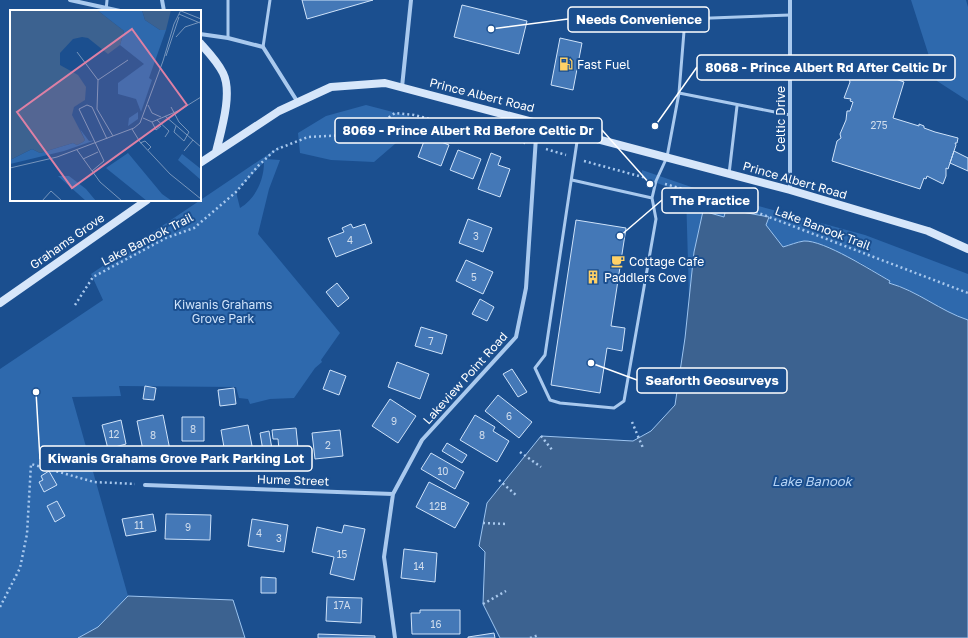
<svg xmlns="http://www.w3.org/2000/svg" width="968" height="638" viewBox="0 0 968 638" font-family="'Golos Text',sans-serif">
<rect width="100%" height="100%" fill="#1b4f8f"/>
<path fill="#2e69ad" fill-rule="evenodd" d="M911,0H966L968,7V101L937,81Z
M366,105L412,117L410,131L374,162L331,160L300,153L298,133L326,116Z
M285,143L266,159L280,160L269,189L258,234L340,333L321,360L322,362L315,368L294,398L270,399L250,404L248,399L239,398L236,387L119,386L121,396L72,397L128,596L98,627L78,638H0V369L103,300L91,274ZM264,162C264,180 256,198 240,208L236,192Z
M642,170L700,190L865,235L968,274V320C940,311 917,290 889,283L890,281L859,262L805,241L783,247L766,225L769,217L726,209L724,217L704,211L694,252L689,297L686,193L642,178Z"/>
<path fill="#3c6290" stroke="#9cc4f0" d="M726,209L769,217L766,225L783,247C790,245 797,242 804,241C824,240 872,271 890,281L889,283C918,291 940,311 968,320V638H500L483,604L485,552L479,546L487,503L541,436L633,441L651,431L675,405L685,338L694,252L703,211L724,217Z
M128,596L233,600L245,638H78L98,627Z"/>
<path fill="#4478b7" stroke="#cfe3fa" d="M302,0H373L307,19Z
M462,5L527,21L519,54L454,37Z
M560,38L582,43L573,90L551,85Z
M845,61L853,63L856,67L858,64L868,68L867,70L870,72L871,70L904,82L893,118L919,126V124L924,126V128L935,132L958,138L957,143H955L956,145L948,169L946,168V176L943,184L927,176L926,179L924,178L920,189L832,161L837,141L841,138L840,134L846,120L847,111H850L853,102L850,101L851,99L844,98L850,82L849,79H841L843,73L841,69Z
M426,136L449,145L441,166L418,157Z
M458,150L481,159L473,179L450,170Z
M954,151L968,158V171L950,163Z
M491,153L501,157L498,165L510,169L500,197L478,189Z
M468,219L492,228L483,252L459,243Z
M576,220L626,228L611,326L625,328L622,351L607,348L600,393L551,385Z
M351,224L353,228L365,224L372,243L336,257L328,238L344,232L342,228Z
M466,260L493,272L483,294L456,281Z
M337,283L349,298L338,307L326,292Z
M480,299L494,307L487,321L472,314Z
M421,327L447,335L442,354L415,346Z
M397,362L429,374L420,399L388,387Z
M512,369L527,392L518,397L503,374Z
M330,370L346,376L339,395L323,389Z
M145,386L156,388L154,400L143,399Z
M234,388L236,404L220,406L218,390Z
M498,395L532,422L519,438L485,411Z
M390,399L416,416L398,443L372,426Z
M163,415L170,450L144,455L137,421Z
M475,415L495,427L493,431L509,441L497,462L460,440Z
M182,417H204V441H182Z
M121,420L126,444L108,449L102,425Z
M248,425L254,456L239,459L237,451L225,453L221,430Z
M296,428L299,458L280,460L278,439H273L272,430Z
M340,430L343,456L315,459L312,433Z
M269,431L272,449L263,451L260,433Z
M447,443L467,455L462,463L442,451Z
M431,453L464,472L455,489L421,469Z
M49,471L57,485L44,492L39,482L43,480L41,476Z
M429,482L469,503L455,528L416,507Z
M57,501L65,516L55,522L47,506Z
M153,514L156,531L126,536L122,519Z
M166,514L211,515L210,540L165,539Z
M252,519L288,525L284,552L248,546Z
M344,525L365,529L354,580L330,574L334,557L312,552L317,527L342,533Z
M404,549L437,553L435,582L401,578Z
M261,577L276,578V593H261Z
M327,597L362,598L361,623L326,621Z
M420,610H460V634H412L411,613H420Z
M494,633L495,638H468V637Z
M318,634L375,636V638H318Z"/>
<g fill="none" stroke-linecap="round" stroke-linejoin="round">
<path stroke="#a9c9ee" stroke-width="2.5" stroke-dasharray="2 3" stroke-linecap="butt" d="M546,149L566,155
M584,161L646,178
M665,184L727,201L968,293
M75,305L93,277L166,238L194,228L236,192L258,166L275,150L308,137L365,134L395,113L414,115L525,143
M632,422L643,448
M541,436L553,451
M520,452L541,467
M499,480L517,496
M483,523L507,524
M483,604L506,591
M0,607L20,568L27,534L31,464L94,482L135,484
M530,638L539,635"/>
<path stroke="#a9c9ee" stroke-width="3" d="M228,0V38
M106,11L107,0
M263,47L270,0
M679,93L790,115
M578,135L545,355L535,368L550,400L560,403L614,408L624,401L656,219L652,198L656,181L667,157L679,93L685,19L790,15
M729,174L737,106
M572,180L652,198"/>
<path stroke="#a9c9ee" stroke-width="4" d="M70,0L120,11
M162,0L164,11
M200,34L228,38L263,47L297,101
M402,87L411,0
M790,189V0
M145,485L393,494
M395,638L384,557L393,494L422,440L516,337L526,288L537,122"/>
<path stroke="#d6e6fa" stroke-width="8" d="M200,43C208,52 217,61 223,73C233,93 221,131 216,152
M200,163L279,111L331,87L385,83L790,190L928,231L968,249
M0,303L147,200"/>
</g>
<defs>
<g id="fuel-bare" transform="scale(1.08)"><path d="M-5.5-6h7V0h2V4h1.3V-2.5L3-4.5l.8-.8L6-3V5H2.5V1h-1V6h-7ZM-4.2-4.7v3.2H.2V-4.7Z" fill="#ffd166" stroke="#1b4f8f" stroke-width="2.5" paint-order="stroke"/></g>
<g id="cafe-bare" transform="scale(1.08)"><path d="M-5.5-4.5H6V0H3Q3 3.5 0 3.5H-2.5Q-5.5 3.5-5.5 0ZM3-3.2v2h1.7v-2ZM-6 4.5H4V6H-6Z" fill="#ffd166" stroke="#1b4f8f" stroke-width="2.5" paint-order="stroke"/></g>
<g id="building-bare" transform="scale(1.08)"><path d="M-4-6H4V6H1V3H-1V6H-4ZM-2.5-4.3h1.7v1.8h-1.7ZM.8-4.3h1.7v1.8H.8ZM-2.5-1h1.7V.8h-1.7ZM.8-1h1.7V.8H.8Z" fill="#ffd166" stroke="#1b4f8f" stroke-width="2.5" paint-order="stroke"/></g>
</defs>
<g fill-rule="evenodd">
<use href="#fuel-bare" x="566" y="64"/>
<use href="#cafe-bare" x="618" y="261"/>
<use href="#building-bare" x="593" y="277"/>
</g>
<g text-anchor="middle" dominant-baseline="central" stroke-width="4" stroke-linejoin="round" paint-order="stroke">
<g font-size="10" fill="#d0dded">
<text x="879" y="125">275</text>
<text x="476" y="236">3</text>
<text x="350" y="240">4</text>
<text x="474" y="277">5</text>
<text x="431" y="341">7</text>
<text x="509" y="416">6</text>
<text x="394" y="421">9</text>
<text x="193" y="429">8</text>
<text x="114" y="434">12</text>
<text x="153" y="435">8</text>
<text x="482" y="435">8</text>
<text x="328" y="445">2</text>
<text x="443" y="471">10</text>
<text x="438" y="506">12B</text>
<text x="139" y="525">11</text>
<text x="188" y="527">9</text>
<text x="259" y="533">4</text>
<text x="279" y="538">3</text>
<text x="342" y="554">15</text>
<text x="419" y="566">14</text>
<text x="342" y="605">17A</text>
<text x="436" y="624">16</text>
</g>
<g font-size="12" fill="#fff" stroke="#1b4f8f" text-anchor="start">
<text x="577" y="64">Fast Fuel</text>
<text x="629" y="261">Cottage Cafe</text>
<text x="604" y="277">Paddlers Cove</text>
</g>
<g font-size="12" fill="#fff" stroke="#1b4f8f">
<text transform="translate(482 95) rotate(14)">Prince Albert Road</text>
<text transform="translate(780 119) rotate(-90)">Celtic Drive</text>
<text transform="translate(795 180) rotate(16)">Prince Albert Road</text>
<text transform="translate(823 228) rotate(21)">Lake Banook Trail</text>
<text transform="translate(147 239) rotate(-27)">Lake Banook Trail</text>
<text transform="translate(67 241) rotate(-35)">Grahams Grove</text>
<text transform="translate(465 378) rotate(-48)">Lakeview Point Road</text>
<text transform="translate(293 480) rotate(2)">Hume Street</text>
</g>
<g font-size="12" fill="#cfe3fa" stroke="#1b4f8f">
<text x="223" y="304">Kiwanis Grahams<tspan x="223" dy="14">Grove Park</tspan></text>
</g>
<g font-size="13" font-style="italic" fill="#b5d3f5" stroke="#1b4f8f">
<text x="812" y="481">Lake Banook</text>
</g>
</g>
<g transform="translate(10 10)">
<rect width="191" height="191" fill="#1b4f8f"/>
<path d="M87,0H132L135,10L150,20H156L139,68L142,70L131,102L126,89L108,84V73L134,54L110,35L114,21ZM128,102V109L118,116L119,108ZM70,119L79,131L86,130L54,141L0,154V150L22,139L30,143L63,133L67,135L73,132L75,130ZM118,143L152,184L162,191H137L96,158ZM172,144L191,159V170L168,150ZM48,166H59L76,179L86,191H76Z" fill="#2e69ad"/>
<path d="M0,0H87L114,21L110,35L98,44L78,28L72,27L63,29L50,43V55L68,65L76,77L75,90L64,97L62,105L75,130L73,132L67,135L63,133L30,143L22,139L0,150ZM132,0H161L156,20H150L135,10Z" fill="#3c6290"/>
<path fill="none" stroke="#7695bc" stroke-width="1" d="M171,1L191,9M169,4L190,13M166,27L175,17L190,12M67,42L88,70L87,99L103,126M156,46L169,7M88,70L118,50M138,95L142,103L151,107M161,97L169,112L179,122L174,131L164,122L166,116M155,106L191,137M133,108L142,112L170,100L191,87M147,110L159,121L155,127M142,112L146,120L151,116M122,119L130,132L160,164L191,189M130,133L135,131L141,137L138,140M67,140L90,172L112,191M174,141L183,130M73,149L88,142M0,158L47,147L124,118L130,113L153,51L164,14L171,0M82,161L94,151L69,99L77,95L82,97L97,129M32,191L41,181L52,191"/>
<path fill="#dd80a5" fill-opacity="0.15" stroke="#dd80a5" stroke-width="2" d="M122,19L177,95L62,178L7,102Z"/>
<rect width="191" height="191" fill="none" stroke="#fff" stroke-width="2"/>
</g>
<path fill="none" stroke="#fff" stroke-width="1.5" d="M491 29L568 19M655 126L697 67M650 184L602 130M620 236L662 200M591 363L637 380M36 392L40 459"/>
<g fill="#fff" stroke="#1b4f8f" stroke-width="1.5">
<circle cx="491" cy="29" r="4"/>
<circle cx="655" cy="126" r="4"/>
<circle cx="650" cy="184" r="4"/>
<circle cx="620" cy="236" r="4"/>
<circle cx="591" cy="363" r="4"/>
<circle cx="36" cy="392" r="4"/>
</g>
<g fill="#1b4f8f" stroke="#fff" stroke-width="1.5">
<rect x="568" y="7" width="141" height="25" rx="4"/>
<rect x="697" y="55" width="258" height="25" rx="4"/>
<rect x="335" y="118" width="267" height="25" rx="4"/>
<rect x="662" y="188" width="96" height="25" rx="4"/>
<rect x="637" y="368" width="150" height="25" rx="4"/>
<rect x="40" y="446" width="272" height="25" rx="4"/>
</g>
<g font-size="13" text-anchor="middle" font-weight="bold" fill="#fff">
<text x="639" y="24">Needs Convenience</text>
<text x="826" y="72">8068 - Prince Albert Rd After Celtic Dr</text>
<text x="468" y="135">8069 - Prince Albert Rd Before Celtic Dr</text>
<text x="710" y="205">The Practice</text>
<text x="712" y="385">Seaforth Geosurveys</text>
<text x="176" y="463">Kiwanis Grahams Grove Park Parking Lot</text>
</g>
</svg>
